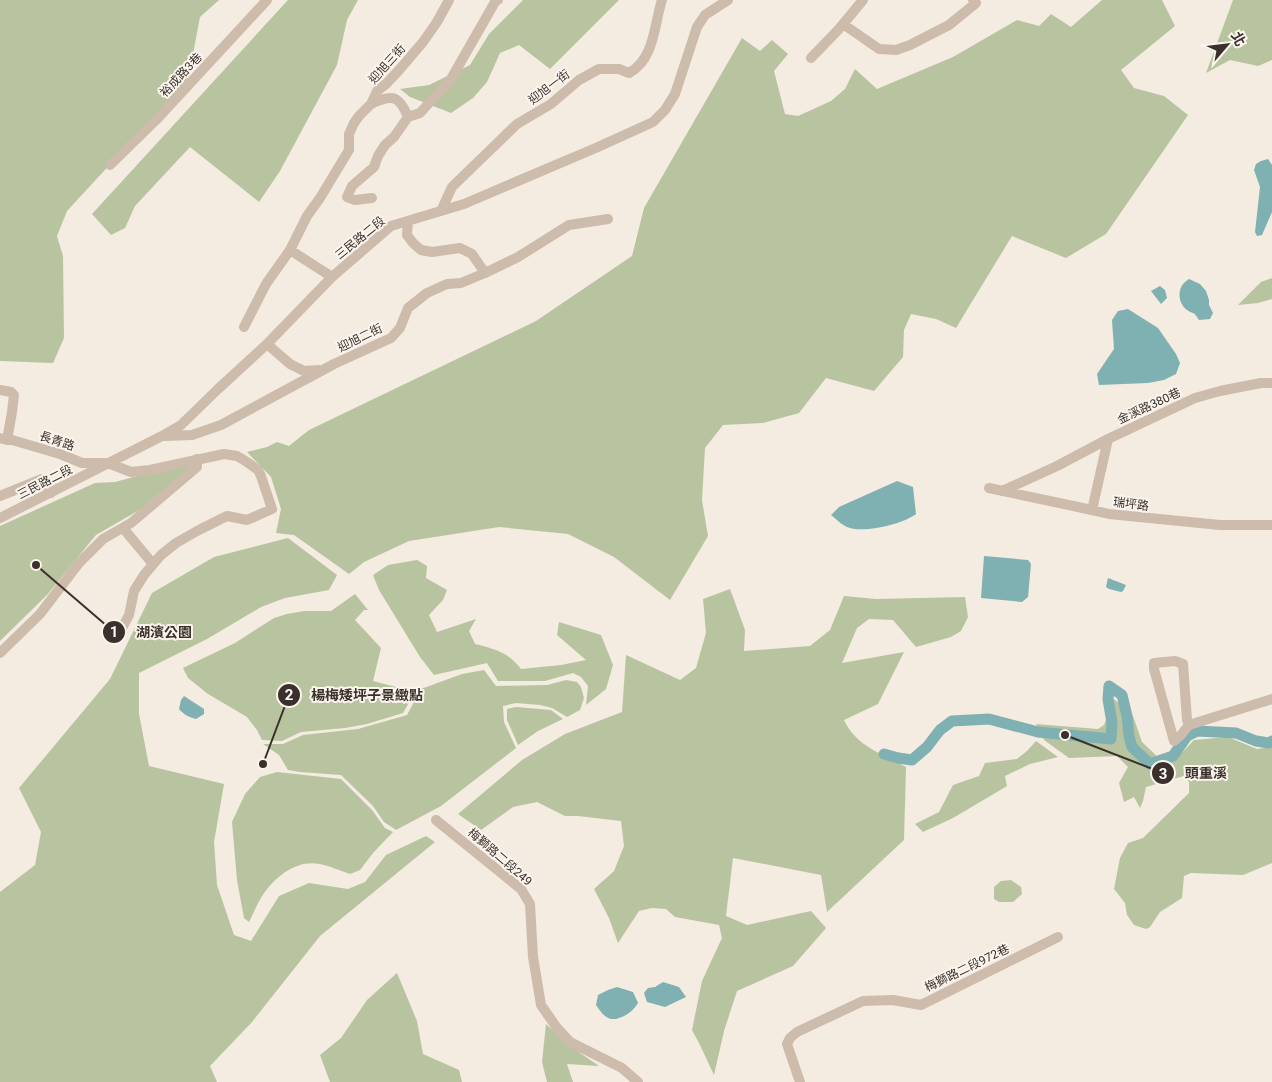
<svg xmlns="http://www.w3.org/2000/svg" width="1272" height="1082" viewBox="0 0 1272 1082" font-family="Roboto,'Noto Sans TC',sans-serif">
<rect width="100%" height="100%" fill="#f4ebe1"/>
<path fill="#b8c4a0" d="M0,0H219L200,17L188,80L67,211L57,236L63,256L64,338L53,363L0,361Z
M288,0H358L347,20L337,65L280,171L259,202L190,147L135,206L125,228L111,235L92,214Z
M523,0H619L550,69L519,45L500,53L487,82L473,98L451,113L410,97L400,89L429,85L470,65L489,34Z
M1102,0H1162L1175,26L1121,70L1134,88L1164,96L1188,115L1106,234L1066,258L1012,236L956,328L936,319L911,314L904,330L903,357L874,391L826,378L799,413L763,423L723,425L705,448L702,500L708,536L670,600L614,557L568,534L499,527L409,541L364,562L349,574L294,535L276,533L281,509L271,477L247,452L267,447L277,442L289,446L309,430L536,321L632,256L644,208L742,38L760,51L772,40L788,54L774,71L785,114L798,116L831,101L845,89L855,69L877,89L953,57L1017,20L1039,26L1051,14L1071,27Z
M1233,0H1272V60L1258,66L1230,60L1206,73Z
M1272,278V299L1258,303L1238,305L1261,282Z
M195,464L141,509L96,535L47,595L0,641V526L95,483L115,482L156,471Z
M288,538L337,575L329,590L285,598L261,607L207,639L139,673V714L149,766L224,784L214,842L217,885L234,935L251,941L279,896L309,883L348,889L365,882L386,855L426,836L435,842L320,936L252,1022L210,1066L217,1082H0V892L35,865L41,832L19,788L110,679L152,593L214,557Z
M417,560L427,566L426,578L447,590L443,600L429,615L437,632L476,619L469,631L475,644C495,649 508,652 521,669L561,665L586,660L557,635L559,622L601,635L613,665L606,689L586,705L588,686L581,677L573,673L545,681H498L487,663L434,675L420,657L379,590L373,575L388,565Z
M730,589L745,630L744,651L810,646L830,630L844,596L876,599L965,597L968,617L961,631L951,637L916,647L893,620L869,619L857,628L842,663L904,652L878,704L844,720C855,745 883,755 906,767L904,840L827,912L821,875L733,858L726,916L747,925L811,911L826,928L793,966L737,991L724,1031L714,1075L699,1043L692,1030L702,981L722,938L719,925L675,917L666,909L652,908L639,911L618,943L609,918L594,889L614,871L624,846L621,821L578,816H565L537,802L513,807L481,830L458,814L522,760L565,734L622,712L626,655L680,680L696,668L706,633L703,599Z
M355,594L368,610H364L355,620L381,648L373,681L415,692L403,713L367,724L345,728L301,732L282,741L262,740L257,730L247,717L208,694L188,678L183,668L235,643L274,618L287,614L304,611H331Z
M484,670L496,686L547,685L566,680L577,682L581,687L584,698L580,710L567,717L552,708L540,705L516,703L503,706L504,722L516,748L441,806L396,830L384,822L373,806L341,775L300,772L288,770L279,755L263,744H283L303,735L358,729L407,715L421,689L462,674Z
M1114,699L1133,716L1142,742L1165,764L1178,757L1194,740L1228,737L1257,749L1272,747V863L1243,875L1191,873L1184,876L1182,898L1160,912L1150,927L1146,929L1134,925L1127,915L1125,903L1114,889L1120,858L1128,843L1143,838L1189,793V782L1184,776L1146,787L1143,801L1140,808L1134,797L1124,802L1119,783L1128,767L1117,756L1069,758L1044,740L1036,724L1098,729L1104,725Z
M516,707L551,710L563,719L538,731L518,745L507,720V709Z
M1036,741L1058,757L1030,764L1005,776L1007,786L953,818L923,832L915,824L939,812L953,785L979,776L985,763L1017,759L1027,751Z
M277,772L341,779L372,810L385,828L393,832L373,853L360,870L350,874C341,871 330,866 320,864C296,860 278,875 264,893C258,902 254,912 249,922L244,918L237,880L232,822L245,794L260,777Z
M1011,880L1021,887L1022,894L1013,902H999L994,899V887L1001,881Z
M397,973L417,1021L423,1054L459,1070L462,1082H330L320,1055L341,1038L367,1000Z
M546,1024L570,1046L599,1066L567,1064L573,1082H547L542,1062Z"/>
<path fill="#7fb0b2" d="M1268,159L1272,165V212L1262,235L1257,236L1255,232L1260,187L1254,170L1256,164L1261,161Z
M1189,279L1200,284L1206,291L1209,300V305L1213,313L1210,319L1199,320C1193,310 1194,315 1187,310C1179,304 1177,292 1183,284C1185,282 1187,280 1189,279Z
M1160,286L1165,290L1167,298L1161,304L1151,291Z
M1128,309L1158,328L1176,354L1180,363L1176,374L1164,380L1148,383L1099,385L1097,374L1114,349L1112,320L1118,311Z
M897,481L913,487L916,514C903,524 863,534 847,527C842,525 836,519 831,515L839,507Z
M984,556L1028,560L1031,564L1028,597L1022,602L981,598Z
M1108,578L1126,585L1123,591L1121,592L1109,589L1106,587Z
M184,696L204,709V714L196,719C189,717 184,715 179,709L181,700Z
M663,982L679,987L686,997L665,1007L647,1002L644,993L648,988L655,987Z
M617,987L633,992L638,1003C635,1008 631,1012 626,1015C611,1023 605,1019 596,1005L598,995L608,990Z"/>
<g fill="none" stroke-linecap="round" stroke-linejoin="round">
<path stroke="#7fb0b2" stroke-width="11" d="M884,754L898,758L912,760L927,747L940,730L952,721L989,719L1038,732L1111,739L1112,723L1108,699L1109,686L1122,695L1127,716L1129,736L1132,747L1150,764L1173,756L1187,736L1197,731L1236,733L1256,741L1269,743L1272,741"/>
<path stroke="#cdbbac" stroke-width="10" d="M843,24L879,49L896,50L910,45L949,25L976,3L973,0
M811,58L839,29L863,0
M371,104C392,94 399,95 408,117L420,113L451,79L495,2L496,0H498
M110,165L156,120L267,0
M372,198L355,200L347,197L352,186L374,167L378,156L385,145L394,137L408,117
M441,211L452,187L517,124L551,104L579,80L599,69H619L629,73C655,59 654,24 662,0
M408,221L407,235L413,243L421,250L432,252L460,248L472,254L485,273
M332,277L290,250L307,216L320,198L349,150V134L354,123L359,116L371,104L377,91L386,84L400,69L423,42L437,22L449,0
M244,327L266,284L290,250
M267,344L290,364L304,371L319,370
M0,390L11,392L14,395L12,412L7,440
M165,436L192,435L221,425L334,364L391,338L400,328L408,308L427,293L447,284L461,283L485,273L518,257L569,225L608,219
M0,438L7,440H12L60,454L82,463H108L131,472L150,470L224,454L237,456L247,462L258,470L261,476L272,509L247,520L227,516L197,531L176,543L161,555L144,575L134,591L129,615L119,634
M989,488L1092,510L1109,514L1220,525H1272
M1002,491L1057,466L1108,439
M0,496L42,479L51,493
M1092,510L1108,439L1195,398L1220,391L1261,383H1272
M0,518L162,436L181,425L217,390L267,344L332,277L391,226L464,204L598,147L653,122L665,110L675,94L697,27L705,15L728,0
M123,528L153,564
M0,653L40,614L79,563L103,539L131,523L197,467V459
M1189,725L1187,720L1183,664L1175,661L1154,663V669L1174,741L1181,735L1189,725L1272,699
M436,820L521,889L530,904L533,957L541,1005L557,1028L570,1042L622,1068L638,1082
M800,1082L787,1044L790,1038L797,1032L863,1001L893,1000L921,1005L1058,937"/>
</g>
<g text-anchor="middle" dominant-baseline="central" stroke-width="4" stroke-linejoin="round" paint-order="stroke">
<g font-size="12" fill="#3b302b" stroke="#fbf5ee">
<text transform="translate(387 64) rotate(-48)">迎旭三街</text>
<text transform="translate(181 75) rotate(-47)">裕成路3巷</text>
<text transform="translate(549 87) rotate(-37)">迎旭一街</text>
<text transform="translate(360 238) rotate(-39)">三民路二段</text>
<text transform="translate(360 338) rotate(-26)">迎旭二街</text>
<text transform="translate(1149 406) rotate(-25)">金溪路380巷</text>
<text transform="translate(57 441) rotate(18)">長青路</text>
<text transform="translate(45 482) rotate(-27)">三民路二段</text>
<text transform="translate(1131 504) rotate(7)">瑞坪路</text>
<text transform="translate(500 857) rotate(41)">梅獅路二段249</text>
<text transform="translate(967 968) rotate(-26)">梅獅路二段972巷</text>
</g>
</g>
<path fill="none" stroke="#3b302b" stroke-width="2" d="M36 565L114 632M263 764L289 695M1065 735L1163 773"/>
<g fill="#3b302b" stroke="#fbf5ee" stroke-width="2">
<circle cx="36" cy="565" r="5"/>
<circle cx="263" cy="764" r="5"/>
<circle cx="1065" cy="735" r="5"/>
<circle cx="114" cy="632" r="12"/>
<circle cx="289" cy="695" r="12"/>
<circle cx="1163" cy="773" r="12"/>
</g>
<g font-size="15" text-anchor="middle" font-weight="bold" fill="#fff">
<text x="114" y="637">1</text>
<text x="289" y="700">2</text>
<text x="1163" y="779">3</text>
</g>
<g font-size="14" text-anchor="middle" font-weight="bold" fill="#3b302b" stroke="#fbf5ee" stroke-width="4" stroke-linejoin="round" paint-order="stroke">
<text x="164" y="637">湖濱公園</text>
<text x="367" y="700">楊梅矮坪子景緻點</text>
<text x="1206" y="778">頭重溪</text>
</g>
<g transform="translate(1227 45) rotate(62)" stroke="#fbf5ee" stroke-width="4" paint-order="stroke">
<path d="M0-4L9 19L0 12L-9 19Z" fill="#3b302b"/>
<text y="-8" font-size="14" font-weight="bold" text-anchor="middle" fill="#3b302b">北</text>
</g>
</svg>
